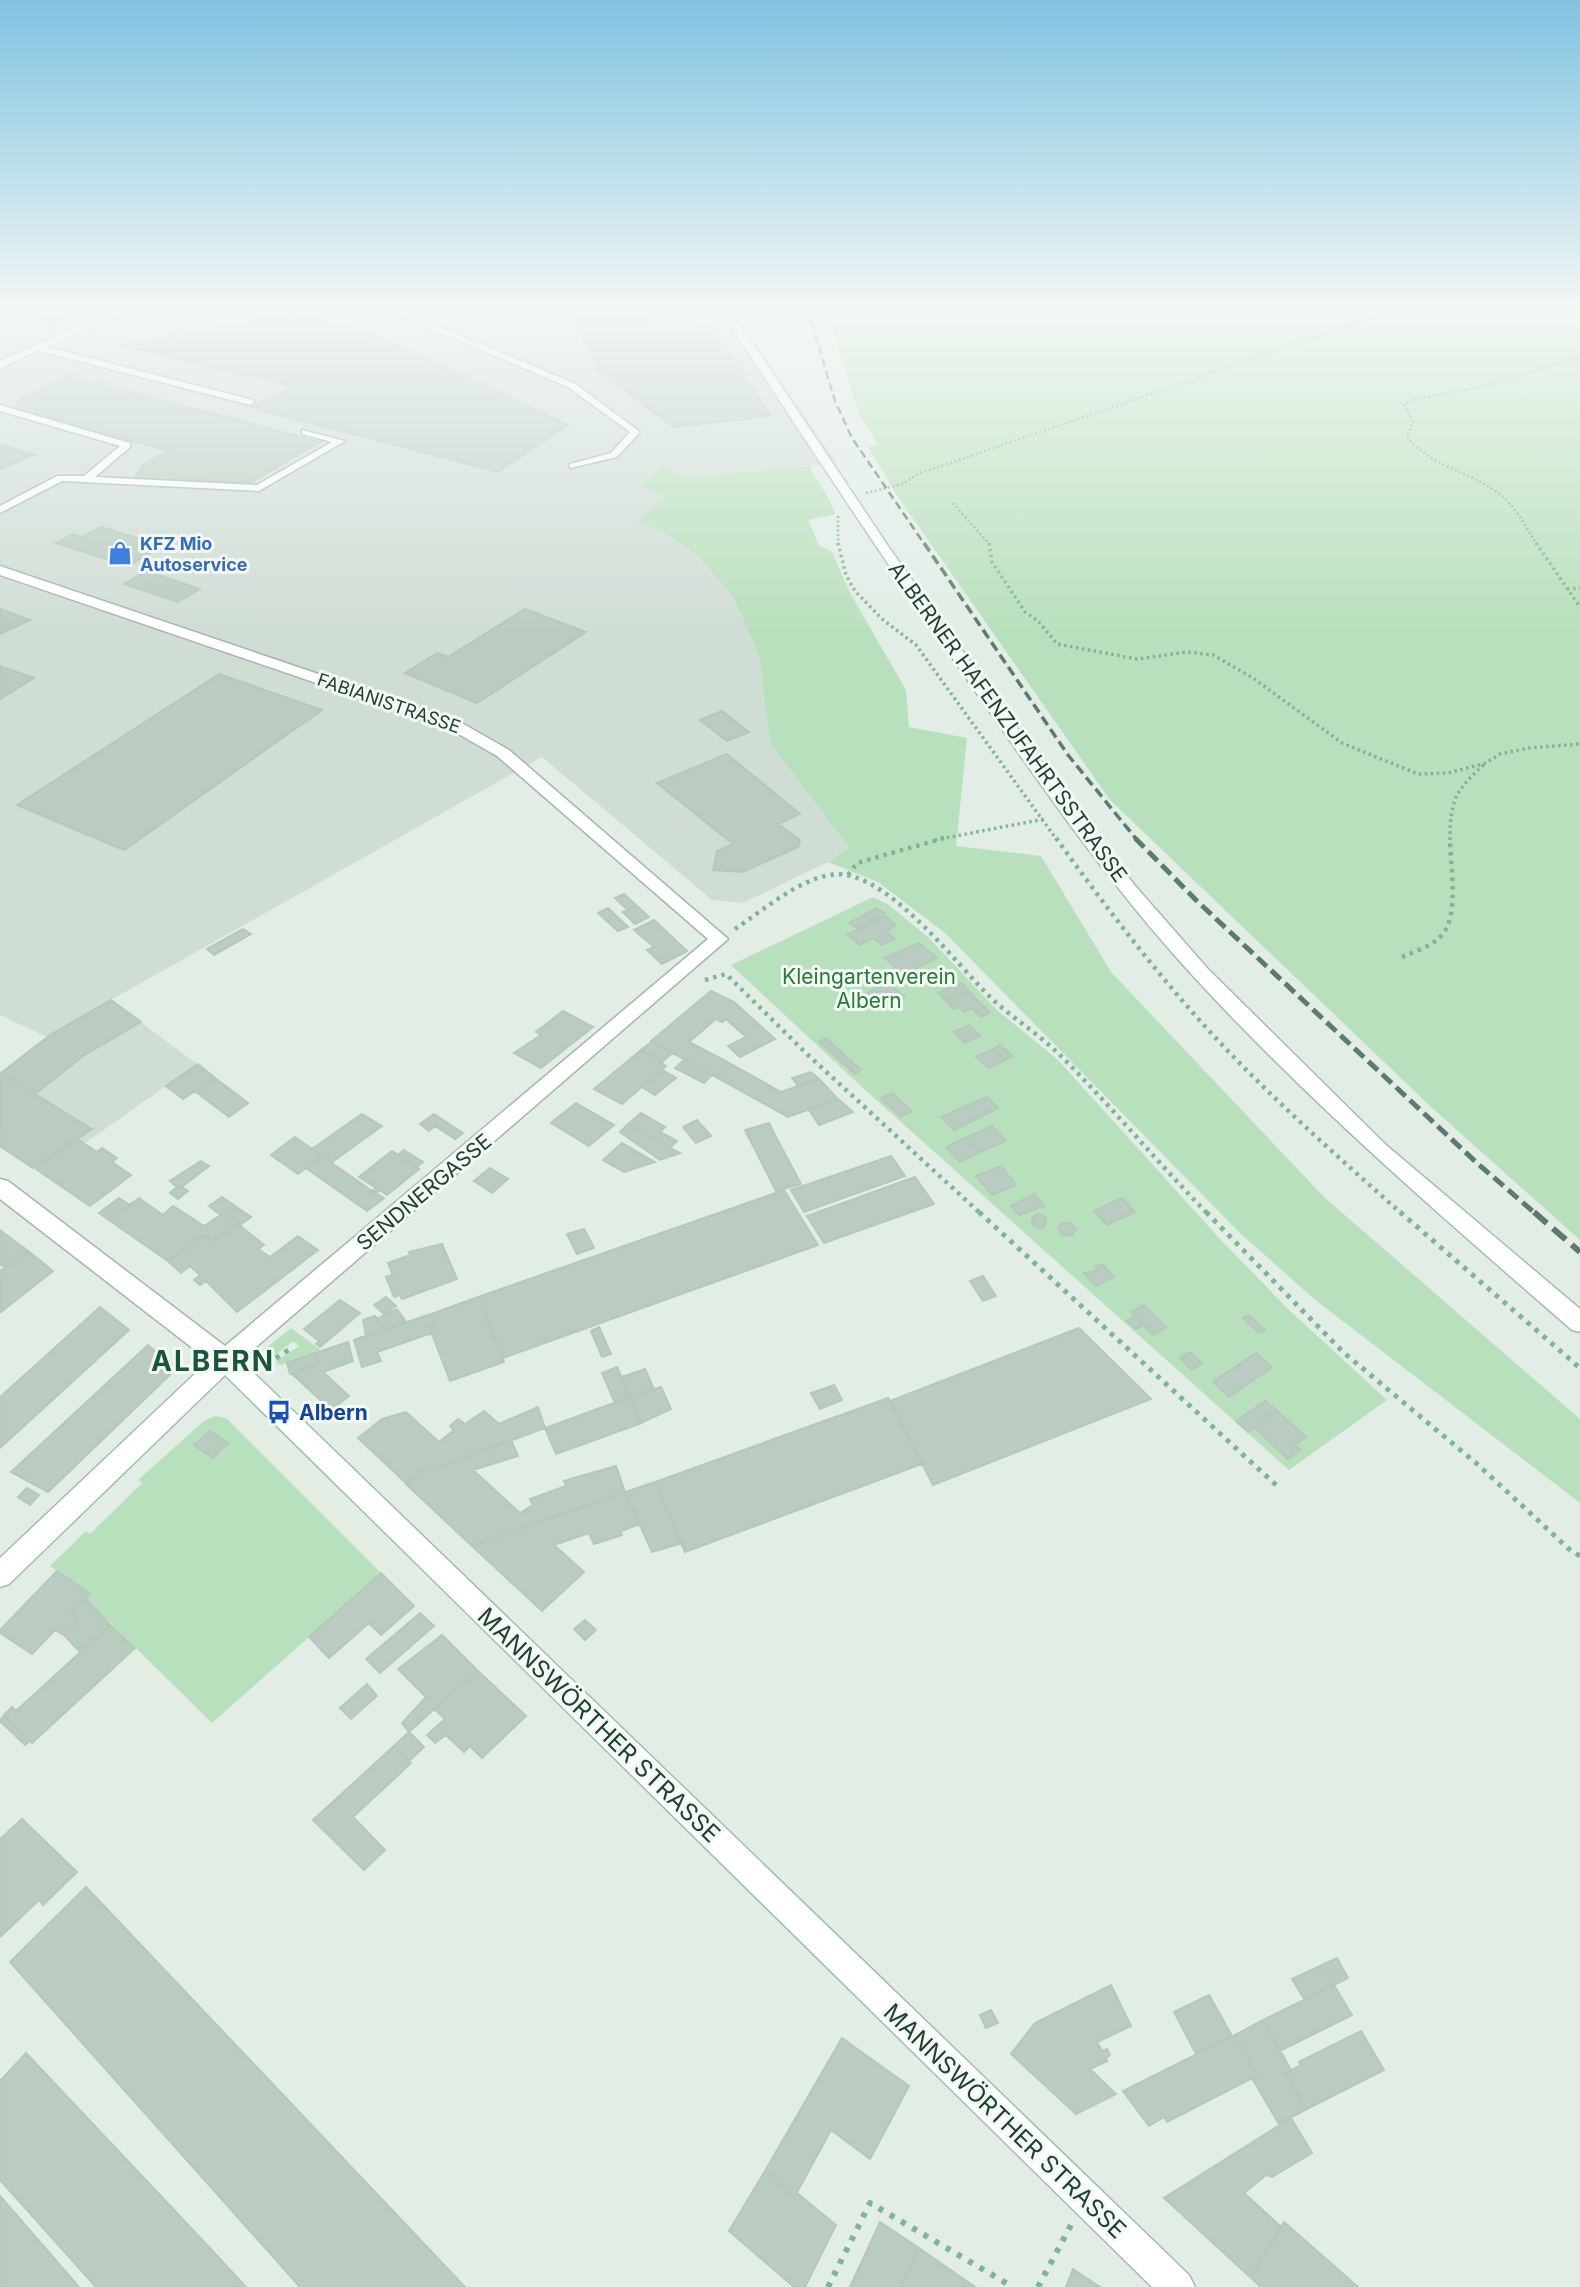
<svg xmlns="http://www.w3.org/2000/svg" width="1580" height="2287" viewBox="0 0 1580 2287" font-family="Inter,sans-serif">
<rect width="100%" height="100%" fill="#e2ede6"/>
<path fill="#d0ddd5" d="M0,311H734L837,463L682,478L669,496L659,529L698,558L733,597L759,655L770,743L849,848L828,862L743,903L712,900L542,757L111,1000L197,1064L84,1144L77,1140L33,1168L0,1146V1074L47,1037L0,1015Z"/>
<path fill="#b9e0bc" d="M828,311H1580V1240L1430,1106L1110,800L898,497L868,447L878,445L858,412Z
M665,464L682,478L810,466C817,484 830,495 835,514L808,520L819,545L832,552L850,593L906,690L909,727L967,738L956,846L1041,856L1111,972L1324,1197L1580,1419V1503L1314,1299L1241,1234L945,933L878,882L828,862L849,848L770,743L759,655L733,597L698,557L659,529L636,522L668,496L639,487Z
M873,897L889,905L929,938L997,1010L1058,1060L1220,1239L1287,1308L1387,1400L1289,1470L863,1088L731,965Z
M291,1328L322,1351L280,1365L276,1361L299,1346L293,1341L272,1358L264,1350Z
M215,1416L226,1418L381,1573L212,1723L85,1598L89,1593L50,1566L86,1531L90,1534L142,1483L138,1480L204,1421Z"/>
<path fill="#bacbc1" stroke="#b4c8bb" stroke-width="2" d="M28,311H48L68,323L53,327Z
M524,311H659V315H645L654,332L711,327L771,416L674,427L599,372L573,316L523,317Z
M299,312L369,335L434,362L568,425L498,472L252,408L293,387L124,346Z
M68,375L320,442L251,482L133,479L143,465L168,451L18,409L17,404L21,398Z
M0,444L35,455L1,469Z
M101,527L143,540L163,546L128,566L56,543L73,534L82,537Z
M146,571L200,589L178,602L124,584Z
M0,609L30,620L0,634Z
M525,609L586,632L477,703L405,673L437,653L448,657Z
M0,666L34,678L0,699Z
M219,674L322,710L124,850L17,805Z
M722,711L749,732L727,741L700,720Z
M727,754L800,814L778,824L800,840L798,847L743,872L713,870L717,851L733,844L657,783Z
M624,894L637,906L628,910L619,902L615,898Z
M637,906L649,917L635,924L623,912Z
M608,908L628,927L618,931L598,913Z
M877,908L885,913L857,928L849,923Z
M885,916L896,925L886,931L895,939L882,945L873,938L860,945L847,935Z
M654,920L687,951L662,964L647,950L654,947L634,930Z
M243,929L251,934L214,955L207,949Z
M919,943L937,958L903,974L885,958Z
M887,982L905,997L882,1009L864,995Z
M961,983L969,991L946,1001L938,993Z
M711,991L734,1002L775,1039L740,1057L728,1046L746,1037L726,1019L722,1022L716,1019L689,1042L731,1064L716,1077L651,1041Z
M969,991L977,1000L990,1012L981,1017L972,1008L964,1012L960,1007L954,1009L946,1001Z
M111,1000L141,1022L83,1056L35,1094L1,1073L50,1035Z
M563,1011L593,1027L541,1068L514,1053L541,1035L536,1032Z
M969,1025L980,1036L965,1043L954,1032Z
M826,1038L843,1054L836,1057L819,1042Z
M652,1042L672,1053L661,1063L641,1050Z
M1000,1045L1013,1056L1005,1060L993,1049Z
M993,1049L1005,1060L989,1068L976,1057Z
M641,1050L666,1066L622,1104L594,1089Z
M843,1054L861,1070L855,1074L836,1057Z
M684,1060L701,1069L712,1075L704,1083L675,1068Z
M198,1064L215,1078L183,1099L166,1086Z
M731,1064L781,1092L819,1079L838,1099L788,1117L716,1077Z
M662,1070L676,1078L655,1095L642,1087Z
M811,1072L819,1079L798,1086L792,1078Z
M1,1073L35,1094L92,1129L33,1168L0,1146Z
M215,1078L248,1103L229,1117L195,1091Z
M892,1093L912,1111L901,1117L881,1098Z
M987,1097L998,1108L954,1130L941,1117Z
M838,1099L853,1112L819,1125L809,1110Z
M576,1103L614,1125L589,1146L551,1123Z
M641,1113L665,1127L660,1132L677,1141L670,1148L628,1124Z
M362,1114L382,1126L332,1162L312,1149Z
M434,1114L463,1133L455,1139L435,1126L429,1131L420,1124Z
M697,1120L711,1136L696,1143L683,1127Z
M769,1123L775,1135L801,1184L776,1191L745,1130Z
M628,1124L670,1148L680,1153L660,1160L620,1132Z
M992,1126L1006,1141L980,1152L967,1137Z
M295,1137L322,1156L298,1174L271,1155Z
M967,1137L980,1152L960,1162L946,1147Z
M77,1139L97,1152L102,1148L117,1158L112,1162L131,1175L90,1206L36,1169Z
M622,1143L655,1162L624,1172L603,1160Z
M404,1150L423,1162L417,1167L398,1155Z
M392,1151L419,1169L387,1195L380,1190L377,1193L372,1191L376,1188L359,1177Z
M322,1156L372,1191L384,1198L367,1211L306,1168Z
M891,1156L905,1176L804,1212L791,1190Z
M201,1161L209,1166L179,1189L170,1181Z
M1001,1166L1016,1185L992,1195L976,1176Z
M490,1168L508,1179L492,1193L474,1181Z
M915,1177L934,1204L824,1243L807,1216Z
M177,1187H182L188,1191L178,1199L170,1193Z
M784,1190L818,1245L503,1358L478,1297Z
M1034,1194L1044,1206L1019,1215L1011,1206Z
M222,1197L251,1217L240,1225L224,1213L221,1215L209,1206Z
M119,1198L130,1205L109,1220L99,1213Z
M139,1198L163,1215L173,1206L204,1226L224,1213L238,1224L213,1241L205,1235L168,1261L109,1220Z
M1122,1198L1135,1212L1107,1225L1094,1211Z
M1032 1221a7 7 0 1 1 14 0a7 7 0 1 1-14 0Z
M1061,1223H1070L1076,1229L1072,1235H1063L1058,1229Z
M238,1224L264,1245L258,1249L270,1257L298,1236L318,1250L237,1312L206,1281L200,1285L194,1280L200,1275L190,1266L181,1273L168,1261L205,1235L213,1241Z
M584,1229L594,1248L577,1254L567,1234Z
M0,1230L28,1251L5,1267L0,1264Z
M442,1244L457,1279L402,1299L400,1295L394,1297L386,1277L393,1275L388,1263L410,1255L409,1252Z
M28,1251L53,1271L1,1312L0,1271Z
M1102,1264L1114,1277L1096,1286L1084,1273L1095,1271L1098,1270L1095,1267Z
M983,1276L996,1296L983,1301L970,1281Z
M386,1297L396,1306L384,1314L374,1305Z
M478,1297L504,1362L450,1381L429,1326L435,1324L431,1314Z
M340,1300L360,1313L320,1347L316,1344L319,1341L304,1329Z
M1144,1305L1166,1327L1153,1335L1131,1312Z
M100,1307L129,1330L0,1448V1397Z
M397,1309L406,1322L384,1330L377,1319Z
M431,1314L435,1324L429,1326L432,1333L377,1352L381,1361L362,1367L354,1340Z
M1249,1315L1265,1330L1259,1333L1243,1318Z
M375,1316L384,1330L366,1336L363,1320Z
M1135,1316L1143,1325L1135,1329L1127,1321Z
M599,1327L611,1354L602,1357L591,1331Z
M1079,1328L1151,1399L933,1485L890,1401Z
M348,1342L353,1361L323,1372L349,1396L331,1410L291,1373L319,1364L316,1353Z
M148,1345L177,1368L48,1492L11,1472Z
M1190,1352L1202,1363L1192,1370L1180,1358Z
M316,1353L319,1364L290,1374L287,1363Z
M1256,1353L1272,1367L1229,1397L1213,1382Z
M617,1367L630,1397L615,1403L602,1373Z
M645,1369L654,1389L630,1397L621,1377Z
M834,1385L842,1400L820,1409L811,1393Z
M661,1387L671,1409L641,1423L630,1397Z
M630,1397L642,1423L556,1454L545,1428Z
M888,1398L922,1464L685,1552L655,1482Z
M1265,1401L1277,1411L1248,1432L1236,1421Z
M538,1407L545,1428L437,1468L432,1463L406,1483L358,1438L382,1419L406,1412L439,1442L454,1430L450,1426L458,1419L465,1424L484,1411L499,1424Z
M1277,1411L1306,1437L1295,1445L1300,1450L1288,1459L1254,1427Z
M210,1431L228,1443L213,1458L194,1445Z
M511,1440L518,1456L473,1470L520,1513L533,1505L530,1499L566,1486L564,1481L616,1466L625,1492L472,1546L406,1484L432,1463L437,1468Z
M655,1482L682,1543L652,1552L625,1492Z
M27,1488L39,1495L30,1505L18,1497Z
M625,1492L640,1524L621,1531L622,1535L594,1544L589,1533L554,1545L584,1572L542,1611L472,1546Z
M57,1571L90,1594L71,1614L79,1619L64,1635L55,1630L32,1654L0,1633V1630Z
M381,1573L414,1606L381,1635L369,1623L329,1658L309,1637Z
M85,1598L110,1625L80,1652L64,1635L79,1619L71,1614Z
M420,1613L434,1626L380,1673L366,1659Z
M585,1620L596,1630L585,1640L574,1629Z
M110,1625L135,1648L32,1743L4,1715L12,1707L16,1711Z
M442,1635L477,1670L409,1732L402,1723L426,1697L398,1669Z
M477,1670L526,1716L482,1758L470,1746L464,1752L446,1735L435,1743L427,1735L445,1719L434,1709Z
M367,1684L377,1696L351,1719L340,1708Z
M4,1715L30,1741L25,1745L0,1721Z
M409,1732L424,1747L409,1761L394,1746Z
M394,1746L411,1763L353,1817L385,1850L364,1870L313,1820Z
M22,1819L77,1872L43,1905L39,1900L0,1937V1839Z
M86,1887L465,2287H300L10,1962Z
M1337,1958L1348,1978L1336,1984L1324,1964Z
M1322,1965L1334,1985L1304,1999L1292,1979Z
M1111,1985L1131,2026L1097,2042L1102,2051L1107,2049L1110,2055L1106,2058L1107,2061L1090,2069L1116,2094L1076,2114L1011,2054L1035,2023Z
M1334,1985L1352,2015L1280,2051L1263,2020Z
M1209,1995L1232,2036L1196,2054L1174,2012Z
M991,2010L998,2023L986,2028L980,2015Z
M1263,2020L1291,2070L1286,2073L1307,2109L1279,2124L1252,2078L1258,2075L1235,2035Z
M1361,2031L1384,2070L1307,2109L1286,2073L1301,2065L1299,2062Z
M1235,2035L1258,2075L1167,2122L1164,2117L1149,2126L1123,2091Z
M842,2038L909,2086L870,2159L831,2130L795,2196L765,2171Z
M26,2053L207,2245L246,2287H96L0,2180V2081Z
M1291,2118L1312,2153L1272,2177L1266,2175L1244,2193L1280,2226L1251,2278L1164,2198Z
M765,2171L795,2196L797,2193L836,2225L805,2287H794L729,2231Z
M0,2196L79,2287H0Z
M880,2222L919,2248L901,2287H850Z
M1284,2222L1358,2287H1261L1251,2278Z
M919,2248L975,2287H901Z
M1073,2269L1100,2287H1066Z"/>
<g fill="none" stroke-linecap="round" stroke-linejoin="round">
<g stroke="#a4b6ac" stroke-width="3">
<path id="lane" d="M389,311H400L574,383L640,432L617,457L570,468V464L611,453L630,432L568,387Z
M39,345L253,400L254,402L250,405L36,350L35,348Z
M0,405L130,443V447L95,477L257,485L332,442L302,434V430L345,441L259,491L62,481L0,513V506L57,476H84L120,446L0,411Z"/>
</g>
<g stroke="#a4b6ac" stroke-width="3">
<path id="street" d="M113,311H127L0,368V361Z
M0,566L460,722L509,750L728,939L233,1367L225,1370L217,1367L0,1199V1179L8,1181L225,1346L708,939L497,756L448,728L0,575Z"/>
</g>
<g stroke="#a2bdaf" stroke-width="3">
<path id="secondary" d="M721,311H731L888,546L1079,815L1137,888L1208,969L1386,1145L1580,1309V1332L1572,1330C1442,1217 1311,1104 1194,977C1114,890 1046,793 978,695C890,569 805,440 721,311Z
M225,1350L233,1353L1189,2275L1195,2287H1152L225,1375L9,1584L0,1587V1558L217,1353Z"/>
</g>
<path stroke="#80b499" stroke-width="2.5" stroke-dasharray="2 2.5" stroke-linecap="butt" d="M866,493L903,484L918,474L1392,311
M953,503L990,545
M838,545V514
M1537,545C1526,527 1516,506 1498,493C1469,471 1431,467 1407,437L1413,421L1404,405L1416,399L1484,386L1580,357"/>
<path stroke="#80b499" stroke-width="3.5" stroke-dasharray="2.5 3.5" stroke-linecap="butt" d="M838,543L846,575L855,591L882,619L916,645L1057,840
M989,543L992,562L1025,612L1038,621L1057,644L1137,659L1188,652L1213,655L1253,678L1342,743L1418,774L1448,773L1486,763L1500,754L1529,748L1580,744
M1536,543L1580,607
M1567,589L1580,588
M935,840L1044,819
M1450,840C1450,800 1456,789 1486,763"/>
<path stroke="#80b499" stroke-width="4.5" stroke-dasharray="3.5 5" stroke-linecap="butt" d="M1056,838C1105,906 1156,973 1212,1034C1271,1098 1337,1156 1402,1214
M848,875L857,863L944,838
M735,929C764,910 811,868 847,875C897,885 955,962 990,997C1012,1018 1039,1034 1060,1055C1111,1106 1157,1162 1208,1214
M1402,957C1415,951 1431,947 1441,936C1460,917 1450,864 1450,838
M705,980L726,974L808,1055L981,1214"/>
<path stroke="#80b499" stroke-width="5" stroke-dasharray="4.5 6" stroke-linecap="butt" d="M979,1212L1276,1485
M1206,1212L1343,1352L1476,1463L1569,1549L1580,1556
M1400,1212L1580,1368
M267,1364L290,1349"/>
<path stroke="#80b499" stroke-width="6" stroke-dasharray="5 8" stroke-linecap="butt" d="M828,2287L870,2203L1013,2287
M1038,2287L1071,2225"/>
<use href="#lane" fill="#fff" fill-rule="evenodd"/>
<use href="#street" fill="#fff" fill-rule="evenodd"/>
<use href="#secondary" fill="#fff" fill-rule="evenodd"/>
<path stroke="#5b7c6c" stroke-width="2.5" stroke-dasharray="8 4.5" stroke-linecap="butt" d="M808,311L835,401L852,438L925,545"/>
<path stroke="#5b7c6c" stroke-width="3.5" stroke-dasharray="10 5" stroke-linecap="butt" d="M924,543L1068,755L1137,840"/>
<path stroke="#5b7c6c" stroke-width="5" stroke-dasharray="13 6" stroke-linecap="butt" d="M1135,838L1198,902L1477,1163L1536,1214"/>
<path stroke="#5b7c6c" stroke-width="6" stroke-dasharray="17 8" stroke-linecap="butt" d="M1534,1212L1580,1252"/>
</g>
<linearGradient id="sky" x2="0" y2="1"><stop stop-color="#80c2e0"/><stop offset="0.49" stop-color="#f2f7f4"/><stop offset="1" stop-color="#f2f7f4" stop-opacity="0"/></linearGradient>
<rect width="1580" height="631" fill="url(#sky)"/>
<defs>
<g id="shop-bare" transform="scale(1.89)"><path d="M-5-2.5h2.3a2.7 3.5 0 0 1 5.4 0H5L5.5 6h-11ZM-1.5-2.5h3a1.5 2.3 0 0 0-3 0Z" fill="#3f7fe0" stroke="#f3f9f5" stroke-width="2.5" paint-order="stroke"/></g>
<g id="bus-bare" transform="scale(1.89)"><path d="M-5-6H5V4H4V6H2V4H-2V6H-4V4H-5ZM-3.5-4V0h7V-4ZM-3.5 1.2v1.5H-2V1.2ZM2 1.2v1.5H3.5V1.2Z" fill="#1a4fb4" stroke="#f3f9f5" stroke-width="2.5" paint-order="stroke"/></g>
</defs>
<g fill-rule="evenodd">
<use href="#shop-bare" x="120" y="553"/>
<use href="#bus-bare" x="279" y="1412"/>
</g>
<g text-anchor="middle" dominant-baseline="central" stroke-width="6" stroke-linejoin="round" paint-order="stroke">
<g font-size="18" font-weight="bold" fill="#366cbe" stroke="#f3f9f5" text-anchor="start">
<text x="140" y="543">KFZ Mio<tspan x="140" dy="21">Autoservice</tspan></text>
</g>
<g font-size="18" fill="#204031" stroke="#f3f9f5">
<text transform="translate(389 703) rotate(19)">FABIANISTRASSE</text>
</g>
<g font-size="21" fill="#204031" stroke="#f3f9f5">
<text transform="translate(1008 722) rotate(54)">ALBERNER HAFENZUFAHRTSSTRASSE</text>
<text transform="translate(424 1192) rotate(-40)">SENDNERGASSE</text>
</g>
<g font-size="21" fill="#277b37" stroke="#f3f9f5">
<text x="869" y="976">Kleingartenverein<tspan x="869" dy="24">Albern</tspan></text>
</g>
<g font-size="21" font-weight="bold" fill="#164399" stroke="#f3f9f5" text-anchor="start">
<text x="299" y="1412">Albern</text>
</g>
<g font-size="24" fill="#204031" stroke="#f3f9f5">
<text transform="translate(599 1725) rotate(44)">MANNSWÖRTHER STRASSE</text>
<text transform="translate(1005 2121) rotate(44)">MANNSWÖRTHER STRASSE</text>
</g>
<g font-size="28" font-weight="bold" letter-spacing="2" fill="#1a543b" stroke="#f3f9f5">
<text x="213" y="1361">ALBERN</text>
</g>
</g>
</svg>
